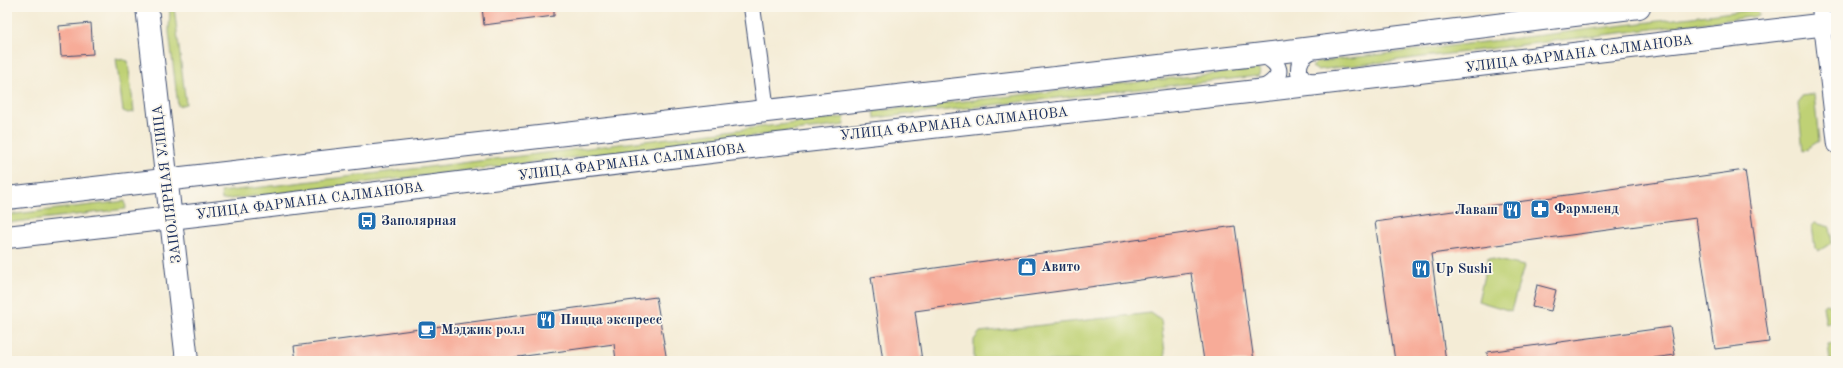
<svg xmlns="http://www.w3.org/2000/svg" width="1843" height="368" viewBox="0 0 1843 368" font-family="'Old Standard TT',serif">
<rect width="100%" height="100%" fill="#fbf7ec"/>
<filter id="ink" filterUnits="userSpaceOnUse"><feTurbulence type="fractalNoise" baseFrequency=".025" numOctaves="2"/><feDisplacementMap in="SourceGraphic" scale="8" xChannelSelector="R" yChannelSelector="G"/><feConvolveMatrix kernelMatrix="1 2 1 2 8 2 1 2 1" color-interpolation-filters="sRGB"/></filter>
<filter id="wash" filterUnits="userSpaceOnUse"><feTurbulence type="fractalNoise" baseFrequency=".012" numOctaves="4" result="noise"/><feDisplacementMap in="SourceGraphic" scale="16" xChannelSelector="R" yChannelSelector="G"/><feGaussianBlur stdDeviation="0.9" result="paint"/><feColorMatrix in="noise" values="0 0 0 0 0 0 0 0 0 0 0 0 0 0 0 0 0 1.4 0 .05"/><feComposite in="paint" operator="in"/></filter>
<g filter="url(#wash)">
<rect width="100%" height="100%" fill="#f4ecd6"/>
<path fill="#bfd174" stroke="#6d8069" d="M170,7H174L186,104L178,106L169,32Z
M1758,9L1759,16L1317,70L1312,67L1317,62Z
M116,58L128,61L134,112L128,113L123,111Z
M1257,69L1261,71L1258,76L875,118L874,111Z
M1814,94L1819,141L1803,151L1798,103L1802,96Z
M844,117L845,125L222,200L221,192Z
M125,201L126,209L7,223V215Z
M1815,223L1830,227L1832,243L1818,251L1815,248L1812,226Z
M1488,258L1524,266L1511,311L1478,301Z
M1825,304L1836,307V321L1826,324L1823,306Z
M1151,313L1161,320L1166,361H974V340L980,332Z
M1836,343V361H1830L1828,344Z"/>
<g id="blocks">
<path fill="#f7ab98" d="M482,7H554V16L484,25Z
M91,23L93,54L61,56L59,26Z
M1745,170L1769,342L1715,349L1696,218L1431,254L1446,361H1395L1375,222Z
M1235,226L1254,361H1204L1191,273L915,311L922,361H883L871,277Z
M1537,285L1556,290L1551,311L1532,307Z
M656,297L667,361H616L614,344L488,361H296L294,346Z
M1670,327L1675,355L1631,361H1488L1487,352Z"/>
</g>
</g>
<g filter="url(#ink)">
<use href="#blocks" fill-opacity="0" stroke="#3c4b70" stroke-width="1"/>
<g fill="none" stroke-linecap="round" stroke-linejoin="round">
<g stroke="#3c4b70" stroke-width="18">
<path id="street" d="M752,7L766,110
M1820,7L1836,145
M1316,48C1304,55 1298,58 1299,73L1305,80L1320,83
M1256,55C1260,56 1268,57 1271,60C1289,73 1270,85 1259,90"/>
</g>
<g stroke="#3c4b70" stroke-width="24">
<path id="secondary" d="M147,7L187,361
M7,198L1255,55L1639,7
M7,237L205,214L769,145L1257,91L1836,23"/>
</g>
<use href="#street" stroke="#fff" stroke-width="16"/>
<use href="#secondary" stroke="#fff" stroke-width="22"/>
</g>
</g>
<defs>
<g id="pharmacy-square" transform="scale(1)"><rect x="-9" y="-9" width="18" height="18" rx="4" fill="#1f6fb2" stroke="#fbf7ec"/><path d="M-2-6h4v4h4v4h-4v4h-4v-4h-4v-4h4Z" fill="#fff"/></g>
<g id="restaurant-square" transform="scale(1)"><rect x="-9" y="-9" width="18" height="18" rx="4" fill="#1f6fb2" stroke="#fbf7ec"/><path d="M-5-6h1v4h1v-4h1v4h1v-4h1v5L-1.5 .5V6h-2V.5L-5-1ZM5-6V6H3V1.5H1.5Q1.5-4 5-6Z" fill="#fff"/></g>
<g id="bus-square" transform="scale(1)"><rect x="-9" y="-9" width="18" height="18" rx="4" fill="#1f6fb2" stroke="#fbf7ec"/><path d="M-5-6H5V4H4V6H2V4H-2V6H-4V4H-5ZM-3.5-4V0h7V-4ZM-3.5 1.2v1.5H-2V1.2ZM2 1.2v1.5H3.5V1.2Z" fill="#fff"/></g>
<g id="shop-square" transform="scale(1)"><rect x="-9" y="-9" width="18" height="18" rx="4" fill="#1f6fb2" stroke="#fbf7ec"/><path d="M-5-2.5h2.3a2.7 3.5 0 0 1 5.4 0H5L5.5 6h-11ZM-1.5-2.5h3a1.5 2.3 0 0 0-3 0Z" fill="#fff"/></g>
<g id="cafe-square" transform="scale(1)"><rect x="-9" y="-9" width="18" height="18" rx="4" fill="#1f6fb2" stroke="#fbf7ec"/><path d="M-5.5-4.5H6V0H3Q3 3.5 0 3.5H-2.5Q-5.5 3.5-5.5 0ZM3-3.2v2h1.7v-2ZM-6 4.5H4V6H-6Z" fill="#fff"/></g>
</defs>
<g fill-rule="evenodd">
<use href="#pharmacy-square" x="1540" y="209"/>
<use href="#restaurant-square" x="1512" y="210"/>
<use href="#bus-square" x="367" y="221"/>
<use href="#shop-square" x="1027" y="267"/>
<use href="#restaurant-square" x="1421" y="269"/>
<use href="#restaurant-square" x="546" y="320"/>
<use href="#cafe-square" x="427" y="330"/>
</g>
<g text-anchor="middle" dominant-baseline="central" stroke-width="3.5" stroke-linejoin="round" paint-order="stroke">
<g font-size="14" fill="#1b2f5e" stroke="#fbf7ec">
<text transform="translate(1579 54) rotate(-7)">УЛИЦА ФАРМАНА САЛМАНОВА</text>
<text transform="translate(954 124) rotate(-6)">УЛИЦА ФАРМАНА САЛМАНОВА</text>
<text transform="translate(632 162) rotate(-7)">УЛИЦА ФАРМАНА САЛМАНОВА</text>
<text transform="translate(167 184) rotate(-97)">ЗАПОЛЯРНАЯ УЛИЦА</text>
<text transform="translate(310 201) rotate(-7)">УЛИЦА ФАРМАНА САЛМАНОВА</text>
</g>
<g font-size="14" font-weight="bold" fill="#1b2f5e" stroke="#fbf7ec" text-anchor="start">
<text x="1554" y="209">Фармленд</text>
<text x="1498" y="210" text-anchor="end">Лаваш</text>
<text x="381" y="221">Заполярная</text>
<text x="1041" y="267">Авито</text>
<text x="1435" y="269">Up Sushi</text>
<text x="560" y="320">Пицца экспресс</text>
<text x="441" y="330">Мэджик ролл</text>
</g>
</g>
<rect width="1843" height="368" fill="none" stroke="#fbf7ec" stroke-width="24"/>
</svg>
